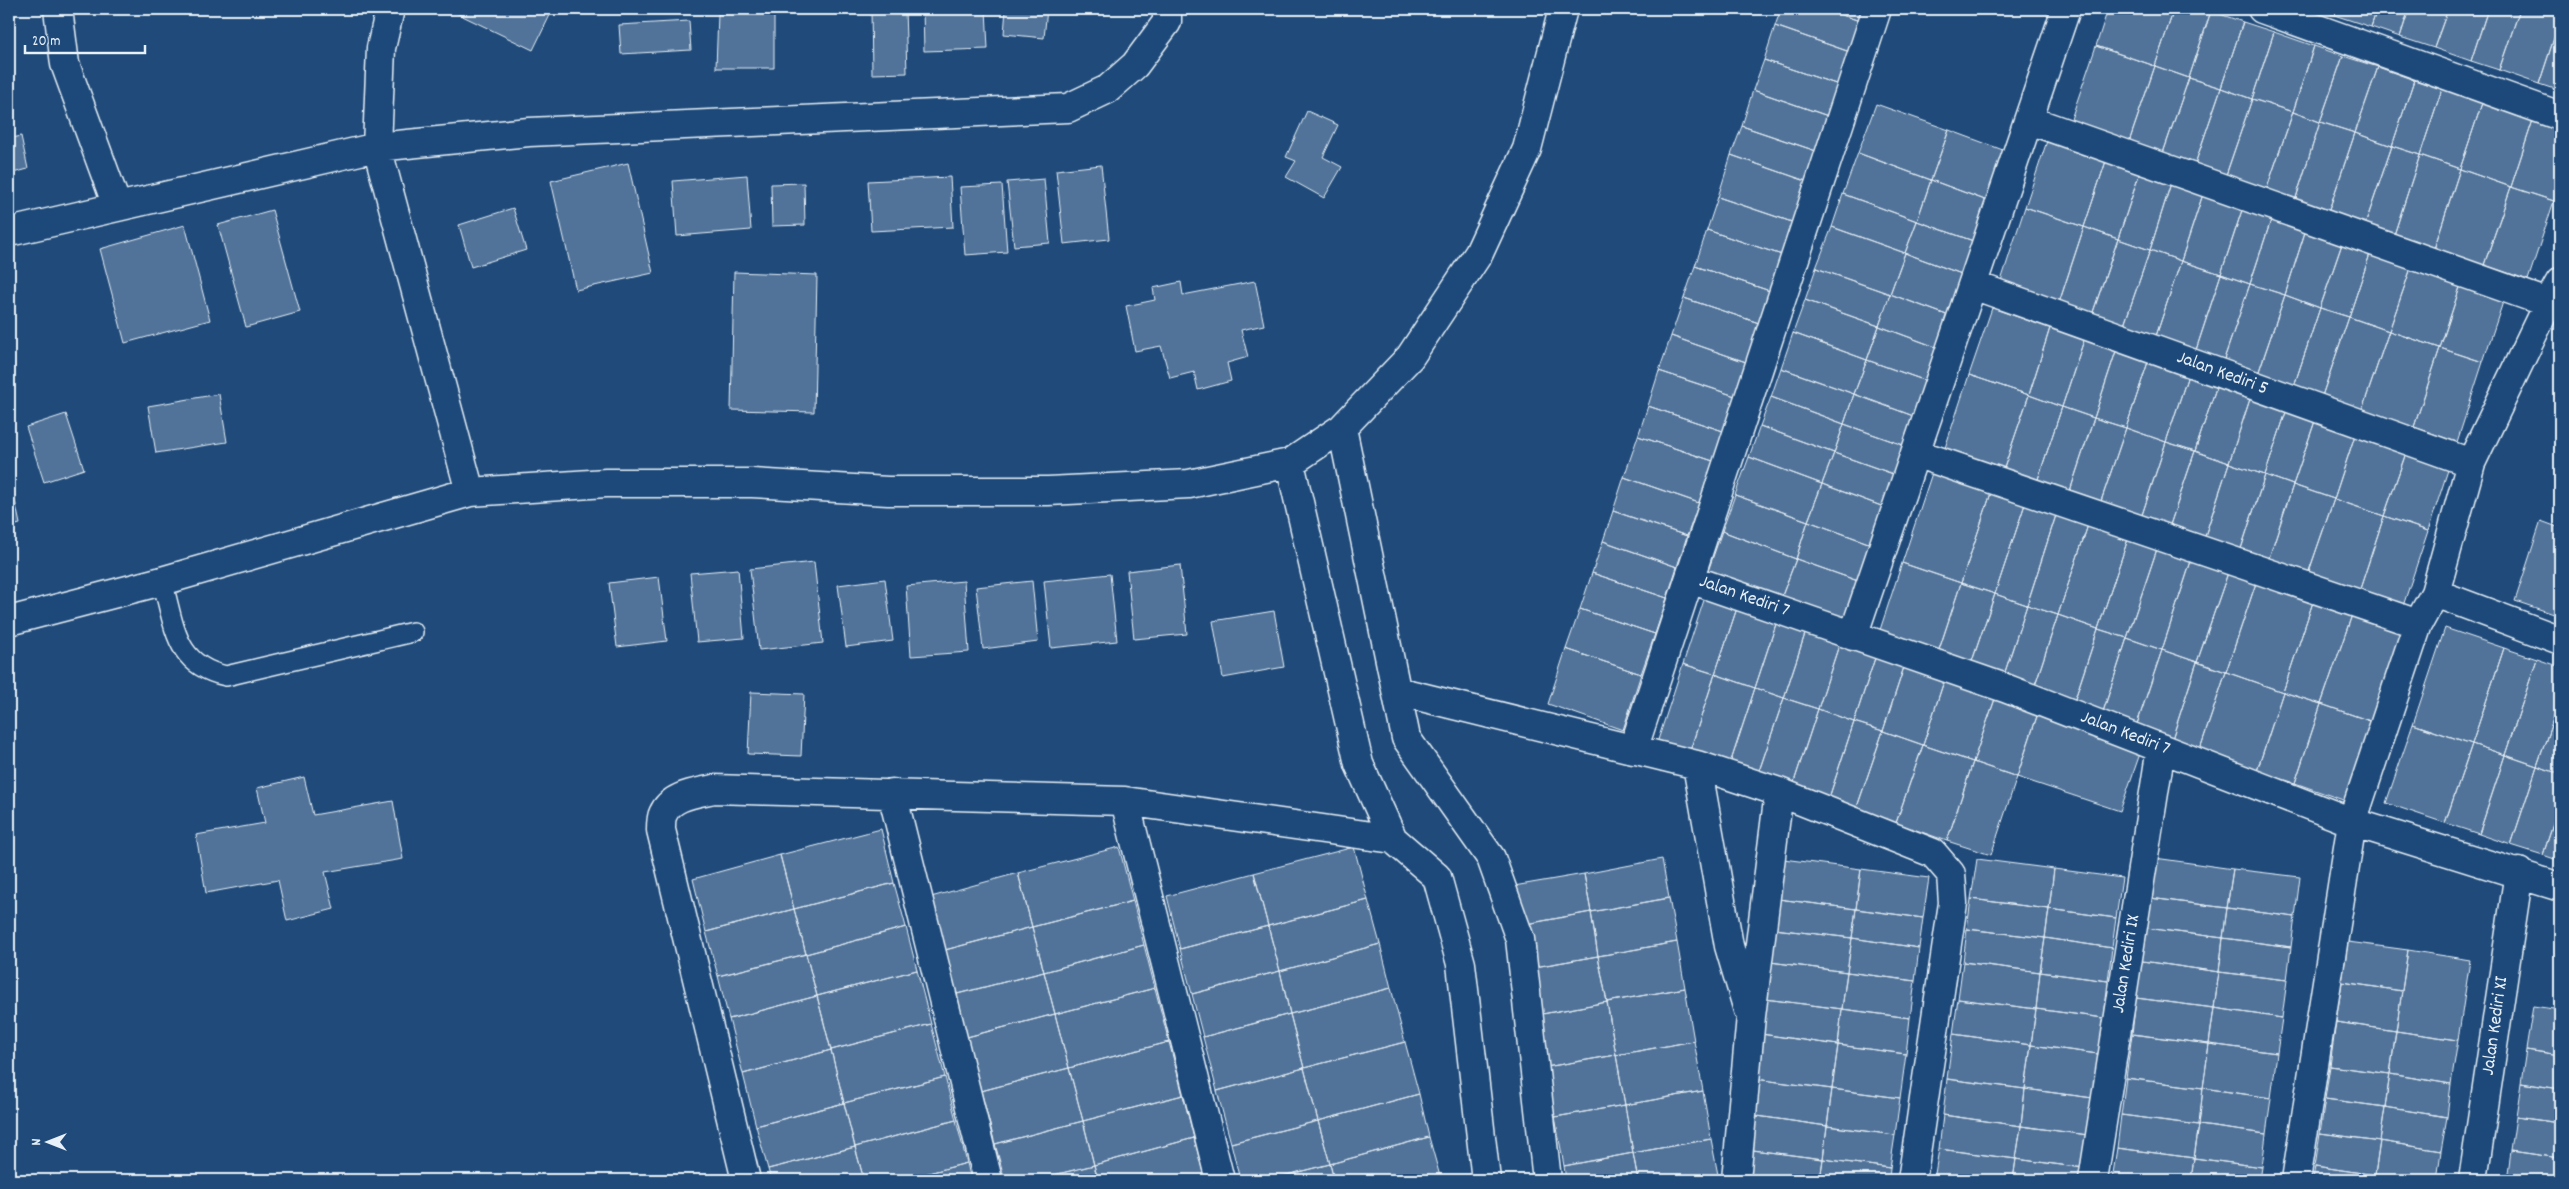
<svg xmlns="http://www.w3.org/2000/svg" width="2569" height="1189" viewBox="0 0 2569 1189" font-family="Dekko,sans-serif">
<rect width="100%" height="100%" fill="#1f4a7a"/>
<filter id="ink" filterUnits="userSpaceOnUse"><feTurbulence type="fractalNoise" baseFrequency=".02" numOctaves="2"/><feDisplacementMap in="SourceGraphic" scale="10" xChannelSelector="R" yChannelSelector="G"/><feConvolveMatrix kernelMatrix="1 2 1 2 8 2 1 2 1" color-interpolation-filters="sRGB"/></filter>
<g filter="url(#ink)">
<path fill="#517399" stroke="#e8f1f8" d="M448,9H553L533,50Z
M871,9H905L907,73L872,74Z
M923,9H986L988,49L924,51Z
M1006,9H1047L1044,38L1004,34Z
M1781,9H1824L1860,21L1850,52L1775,26Z
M1824,9H1864L1860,21Z
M2108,9H2174L2155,66L2096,46Z
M2174,9H2204L2211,11L2189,78L2155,66Z
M2316,9H2333L2331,14Z
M2333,9H2377L2371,27L2331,14Z
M2377,9H2409L2400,37L2371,27Z
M2409,9H2448L2434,48L2400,37Z
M2448,9H2488L2471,61L2434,48Z
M2488,9H2520L2499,70L2471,61Z
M2520,9H2560V20L2539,84L2499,70Z
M2211,11L2243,22L2221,88L2189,78Z
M718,14H774V68H716Z
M2560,20V91L2539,84Z
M689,21L691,50L621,54L619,25Z
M2243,22L2274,32L2252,99L2221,88Z
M1775,26L1850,52L1839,85L1764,60Z
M2274,32L2314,46L2293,112L2252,99Z
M2096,46L2155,66L2128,145L2069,125Z
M2314,46L2343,56L2320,122L2293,112Z
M2343,56L2378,67L2355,133L2320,122Z
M1764,60L1839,85L1828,116L1753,90Z
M2155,66L2189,78L2162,156L2128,145Z
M2378,67L2414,80L2392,146L2355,133Z
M2189,78L2221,88L2194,167L2162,156Z
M2414,80L2442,89L2420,155L2392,146Z
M2221,88L2252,99L2225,178L2194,167Z
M2442,89L2482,103L2460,169L2420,155Z
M1753,90L1828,116L1816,151L1742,126Z
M2252,99L2293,112L2266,191L2225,178Z
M2482,103L2533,120L2511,187L2460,169Z
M1876,104L1949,130L1931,180L1858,153Z
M1307,111L1338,125L1323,157L1342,167L1324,198L1286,177L1296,161L1286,157Z
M2293,112L2320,122L2295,201L2266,191Z
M2533,120L2560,129V183L2554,201L2511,187Z
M2320,122L2355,133L2328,213L2295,201Z
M1742,126L1816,151L1806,181L1731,155Z
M1949,130L2011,153L1993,203L1931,180Z
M2355,133L2392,146L2365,225L2328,213Z
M21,136L28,169L9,174V139Z
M2047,141L2106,161L2084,227L2025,207Z
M2392,146L2420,155L2394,235L2365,225Z
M1858,153L1931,180L1917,221L1843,194Z
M1731,155L1806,181L1792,222L1718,197Z
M2420,155L2460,169L2434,249L2394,235Z
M2106,161L2140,172L2118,239L2084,227Z
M628,163L653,273L576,290L551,181Z
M1101,165L1109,239L1064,244L1056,170Z
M2460,169L2511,187L2484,265L2434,249Z
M2140,172L2171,183L2150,250L2118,239Z
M747,175L751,230L677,236L673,181Z
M950,177L953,227L871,231L868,181Z
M1044,179L1050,243L1014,246L1007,182Z
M1931,180L1993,203L1979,243L1917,221Z
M804,183L805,225L772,226L771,184Z
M2171,183L2203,194L2181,261L2150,250Z
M1002,185L1007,252L965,255L960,187Z
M2511,187L2554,201L2528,280L2484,265Z
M1843,194L1917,221L1905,253L1832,227Z
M2203,194L2243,207L2221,274L2181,261Z
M1718,197L1792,222L1782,255L1707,230Z
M2025,207L2084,227L2058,306L1999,287Z
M2243,207L2272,217L2250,284L2221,274Z
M513,208L526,250L471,267L459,225Z
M272,210L300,312L246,327L218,225Z
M2272,217L2306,229L2285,295L2250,284Z
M1917,221L1979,243L1967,276L1905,253Z
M185,225L210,320L125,343L100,249Z
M1832,227L1905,253L1890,294L1816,268Z
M2084,227L2118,239L2091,318L2058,306Z
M2306,229L2343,241L2320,308L2285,295Z
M1707,230L1782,255L1770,291L1695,266Z
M2118,239L2150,250L2123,328L2091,318Z
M2343,241L2371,251L2349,317L2320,308Z
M2150,250L2181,261L2155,339L2123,328Z
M2371,251L2412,265L2389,331L2349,317Z
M1905,253L1967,276L1952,317L1890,294Z
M2181,261L2221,274L2195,353L2155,339Z
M2412,265L2462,281L2440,348L2389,331Z
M1695,266L1770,291L1759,323L1684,298Z
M1816,268L1890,294L1879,326L1805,300Z
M734,272L817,275L814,412L731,410Z
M2221,274L2250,284L2223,362L2195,353Z
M1255,281L1264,325L1241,330L1248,357L1227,363L1231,381L1198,390L1194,372L1170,378L1161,346L1135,351L1126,306L1155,300L1153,288L1181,282L1183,295Z
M2462,281L2505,296L2483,362L2440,348Z
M2250,284L2285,295L2258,374L2223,362Z
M1890,294L1952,317L1941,349L1879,326Z
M2285,295L2320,308L2294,386L2258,374Z
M1684,298L1759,323L1746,362L1671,336Z
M1805,300L1879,326L1867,360L1793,333Z
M1992,308L2050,328L2029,395L1969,375Z
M2320,308L2349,317L2322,396L2294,386Z
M2349,317L2389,331L2362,410L2322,396Z
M1879,326L1941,349L1929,382L1867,360Z
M2050,328L2084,340L2062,407L2029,395Z
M2389,331L2440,348L2414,427L2362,410Z
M1793,333L1867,360L1854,394L1781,368Z
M1671,336L1746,362L1735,396L1659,371Z
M2084,340L2116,351L2094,418L2062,407Z
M2440,348L2483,362L2457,442L2414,427Z
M2116,351L2148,362L2126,428L2094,418Z
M1867,360L1929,382L1916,417L1854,394Z
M2148,362L2188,375L2166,442L2126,428Z
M1781,368L1854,394L1844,424L1771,397Z
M1659,371L1735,396L1723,431L1648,406Z
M1969,375L2029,395L2002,474L1943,454Z
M2188,375L2217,385L2195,451L2166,442Z
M2217,385L2251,396L2229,463L2195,451Z
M219,394L227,442L156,453L148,406Z
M1854,394L1916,417L1906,446L1844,424Z
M2029,395L2062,407L2036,485L2002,474Z
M2251,396L2287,409L2265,475L2229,463Z
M1771,397L1844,424L1834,453L1760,426Z
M1648,406L1723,431L1713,461L1638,436Z
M2062,407L2094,418L2068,497L2036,485Z
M2287,409L2316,418L2293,485L2265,475Z
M66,414L84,469L44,482L26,427Z
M2094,418L2126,428L2099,507L2068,497Z
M2316,418L2356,432L2334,499L2293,485Z
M1844,424L1906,446L1896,475L1834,453Z
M1760,426L1834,453L1822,484L1749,457Z
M2126,428L2166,442L2140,521L2099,507Z
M2356,432L2407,450L2384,516L2334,499Z
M1638,436L1713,461L1699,503L1624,477Z
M2166,442L2195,451L2168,531L2140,521Z
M2407,450L2450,464L2428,531L2384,516Z
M2195,451L2229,463L2203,542L2168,531Z
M1834,453L1896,475L1884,507L1822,484Z
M1749,457L1822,484L1808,521L1735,495Z
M2229,463L2265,475L2239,555L2203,542Z
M1934,467L1993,487L1961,583L1902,563Z
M9,472L20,524L9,527Z
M2265,475L2293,485L2267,564L2239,555Z
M1624,477L1699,503L1687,536L1613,511Z
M1822,484L1884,507L1871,544L1808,521Z
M2293,485L2334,499L2307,577L2267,564Z
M1993,487L2027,498L1995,594L1961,583Z
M1735,495L1808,521L1796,559L1722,531Z
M2027,498L2058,509L2027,605L1995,594Z
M2334,499L2384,516L2358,595L2307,577Z
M2058,509L2090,519L2058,615L2027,605Z
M1613,511L1687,536L1677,567L1603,541Z
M2384,516L2428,531L2402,609L2358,595Z
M2090,519L2130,533L2098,629L2058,615Z
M1808,521L1871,544L1858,581L1796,559Z
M2541,521L2560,528V616L2515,601Z
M1722,531L1796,559L1780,601L1707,574Z
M2130,533L2159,543L2127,638L2098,629Z
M1603,541L1677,567L1667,598L1592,573Z
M2159,543L2193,555L2162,650L2127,638Z
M2193,555L2230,567L2197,662L2162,650Z
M1796,559L1858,581L1842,623L1780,601Z
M814,562L823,643L759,650L750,569Z
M1902,563L1961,583L1935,662L1876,642Z
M1180,565L1187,634L1134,639L1127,571Z
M2230,567L2258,577L2226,672L2197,662Z
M738,569L744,638L697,642L690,573Z
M1592,573L1667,598L1655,634L1580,609Z
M1110,574L1117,641L1051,648L1044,581Z
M659,577L667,641L617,647L609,583Z
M2258,577L2315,596L2283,692L2226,672Z
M885,579L893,641L846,647L838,585Z
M964,581L969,652L911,656L906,586Z
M1032,581L1038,642L983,649L976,587Z
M1961,583L1995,594L1968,673L1935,662Z
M1995,594L2027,605L2001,684L1968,673Z
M2315,596L2354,609L2321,704L2283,692Z
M1705,597L1737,608L1715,674L1683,664Z
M2027,605L2058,615L2032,694L2001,684Z
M1737,608L1777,621L1755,688L1715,674Z
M1580,609L1655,634L1641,674L1566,649Z
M2354,609L2405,626L2373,722L2321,704Z
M1274,611L1284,667L1223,678L1213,621Z
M2058,615L2098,629L2072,708L2032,694Z
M1777,621L1806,631L1784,698L1755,688Z
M2445,628L2504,648L2472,744L2413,724Z
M2098,629L2127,638L2101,718L2072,708Z
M1806,631L1840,642L1818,709L1784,698Z
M2127,638L2162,650L2135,730L2101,718Z
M1840,642L1876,655L1854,722L1818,709Z
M2504,648L2537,659L2505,755L2472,744Z
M1566,649L1641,674L1623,730L1548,704Z
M2162,650L2197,662L2171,742L2135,730Z
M1876,655L1905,664L1883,731L1854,722Z
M2537,659L2560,667V699L2537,766L2505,755Z
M2197,662L2226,672L2199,752L2171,742Z
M1683,664L1715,674L1689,754L1657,743Z
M1905,664L1945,678L1923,745L1883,731Z
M2226,672L2283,692L2257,771L2199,752Z
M1715,674L1755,688L1729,767L1689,754Z
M1945,678L1996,696L1973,762L1923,745Z
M1755,688L1784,698L1757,777L1729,767Z
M751,692L804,694L801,756L748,754Z
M2283,692L2321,704L2295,783L2257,771Z
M1996,696L2039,710L2017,777L1973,762Z
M1784,698L1818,709L1792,788L1757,777Z
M2560,699V774L2537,766Z
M2321,704L2373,722L2346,801L2295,783Z
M1818,709L1854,722L1828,801L1792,788Z
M2039,710L2143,745L2120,811L2017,777Z
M1854,722L1883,731L1856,810L1828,801Z
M2413,724L2472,744L2445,823L2386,803Z
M1883,731L1923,745L1896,823L1856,810Z
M2472,744L2505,755L2479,834L2445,823Z
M1923,745L1973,762L1947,841L1896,823Z
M2505,755L2537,766L2511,845L2479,834Z
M1973,762L2017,777L1991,855L1947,841Z
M2537,766L2560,774V803L2543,855L2511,845Z
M304,777L313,815L393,801L403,859L325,872L334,909L287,921L278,880L206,893L196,835L265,823L257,788Z
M2560,803V861L2543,855Z
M881,829L894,883L794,909L780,855Z
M1119,847L1133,901L1032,927L1018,873Z
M1354,847L1368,900L1268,926L1254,873Z
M780,855L794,909L706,932L693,879Z
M2155,858L2233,869L2227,908L2150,898Z
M1662,859L1669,898L1591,912L1584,874Z
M1783,859L1861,869L1856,909L1778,899Z
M1977,859L2054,869L2049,909L1971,899Z
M1861,869L1929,878L1923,918L1856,909Z
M2054,869L2122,878L2116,918L2049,909Z
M2233,869L2300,877L2295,917L2227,908Z
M1018,873L1032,927L945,950L931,897Z
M1254,873L1268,926L1180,949L1167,896Z
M1584,874L1591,912L1521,925L1514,886Z
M894,883L906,927L806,954L794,909Z
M1669,898L1677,942L1598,956L1591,912Z
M2150,898L2227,908L2223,938L2146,928Z
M1778,899L1856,909L1852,938L1774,929Z
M1971,899L2049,909L2045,938L1967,929Z
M1368,900L1380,944L1280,971L1268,926Z
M1133,901L1144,945L1044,972L1032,927Z
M2227,908L2295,917L2291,947L2223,938Z
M794,909L806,954L718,976L706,932Z
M1856,909L1923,918L1919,948L1852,938Z
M2049,909L2116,918L2112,948L2045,938Z
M1591,912L1598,956L1529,968L1521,925Z
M1268,926L1280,971L1192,994L1180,949Z
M906,927L917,970L817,996L806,954Z
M1032,927L1044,972L957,994L945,950Z
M2146,928L2223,938L2219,972L2142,961Z
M1774,929L1852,938L1847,972L1770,962Z
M1967,929L2045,938L2040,972L1963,962Z
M1852,938L1919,948L1915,981L1847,972Z
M2045,938L2112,948L2108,981L2040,972Z
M2223,938L2291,947L2287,980L2219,972Z
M1677,942L1685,988L1607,1002L1598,956Z
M2348,942L2408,950L2402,991L2342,982Z
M1380,944L1391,988L1290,1014L1280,971Z
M1144,945L1155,988L1055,1014L1044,972Z
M2408,950L2470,960L2458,1040L2396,1031Z
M806,954L817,996L729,1019L718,976Z
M1598,956L1607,1002L1537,1015L1529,968Z
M2142,961L2219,972L2214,1008L2136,998Z
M1770,962L1847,972L1842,1009L1765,999Z
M1963,962L2040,972L2036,1009L1958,999Z
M917,970L931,1024L831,1050L817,996Z
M1280,971L1290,1014L1203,1037L1192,994Z
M1044,972L1055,1014L967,1037L957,994Z
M1847,972L1915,981L1910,1018L1842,1009Z
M2040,972L2108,981L2104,1018L2036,1009Z
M2219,972L2287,980L2282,1018L2214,1008Z
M2342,982L2402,991L2396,1031L2336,1022Z
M1155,988L1169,1042L1069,1068L1055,1014Z
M1391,988L1405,1042L1304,1068L1290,1014Z
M1685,988L1694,1041L1616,1055L1607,1002Z
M817,996L831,1050L743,1074L729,1019Z
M2136,998L2214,1008L2209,1044L2132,1034Z
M1765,999L1842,1009L1838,1045L1761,1034Z
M1958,999L2036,1009L2031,1045L1953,1034Z
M1607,1002L1616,1055L1546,1067L1537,1015Z
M2533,1006L2560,1010V1055L2526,1050Z
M2214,1008L2282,1018L2277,1053L2209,1044Z
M1842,1009L1910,1018L1906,1054L1838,1045Z
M2036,1009L2104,1018L2098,1054L2031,1045Z
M1055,1014L1069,1068L981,1091L967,1037Z
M1290,1014L1304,1068L1217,1091L1203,1037Z
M2336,1022L2396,1031L2390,1074L2330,1066Z
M931,1024L945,1077L844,1103L831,1050Z
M2396,1031L2458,1040L2451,1084L2390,1074Z
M1761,1034L1838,1045L1832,1089L1755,1079Z
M1953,1034L2031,1045L2025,1089L1947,1079Z
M2132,1034L2209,1044L2203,1088L2126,1078Z
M1694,1041L1703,1091L1625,1105L1616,1055Z
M1169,1042L1183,1095L1083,1121L1069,1068Z
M1405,1042L1419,1094L1318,1121L1304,1068Z
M2209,1044L2277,1053L2271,1098L2203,1088Z
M1838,1045L1906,1054L1900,1098L1832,1089Z
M2031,1045L2098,1054L2093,1098L2025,1089Z
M831,1050L844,1103L756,1126L743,1074Z
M2526,1050L2560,1055V1089L2521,1083Z
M1616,1055L1625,1105L1555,1117L1546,1067Z
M2330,1066L2390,1074L2385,1107L2325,1099Z
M1069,1068L1083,1121L995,1144L981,1091Z
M1304,1068L1318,1121L1231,1143L1217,1091Z
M2390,1074L2451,1084L2447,1117L2385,1107Z
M945,1077L956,1120L855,1147L844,1103Z
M2126,1078L2203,1088L2199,1125L2121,1115Z
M1755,1079L1832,1089L1827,1126L1750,1115Z
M1947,1079L2025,1089L2021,1126L1943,1115Z
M2521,1083L2560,1089V1123L2516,1117Z
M2203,1088L2271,1098L2266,1134L2199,1125Z
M1832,1089L1900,1098L1895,1135L1827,1126Z
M2025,1089L2093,1098L2088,1135L2021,1126Z
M1703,1091L1711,1139L1633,1153L1625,1105Z
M1419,1094L1429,1137L1330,1164L1318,1121Z
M1183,1095L1194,1138L1094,1165L1083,1121Z
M2325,1099L2385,1107L2380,1141L2320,1133Z
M844,1103L855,1147L768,1169L756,1126Z
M1625,1105L1633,1153L1564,1166L1555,1117Z
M2385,1107L2447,1117L2441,1151L2380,1141Z
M1750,1115L1827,1126L1823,1159L1745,1149Z
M1943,1115L2021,1126L2016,1159L1939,1149Z
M2121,1115L2199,1125L2194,1158L2117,1148Z
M2516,1117L2560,1123V1158L2511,1151Z
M956,1120L967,1163L902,1180H864L855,1147Z
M1083,1121L1094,1165L1034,1180H1005L995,1144Z
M1318,1121L1330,1164L1267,1180H1240L1231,1143Z
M2199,1125L2266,1134L2262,1167L2194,1158Z
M1827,1126L1895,1135L1890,1168L1823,1159Z
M2021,1126L2088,1135L2084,1168L2016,1159Z
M2320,1133L2380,1141L2375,1175L2315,1166Z
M1429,1137L1441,1180H1334L1330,1164Z
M1194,1138L1205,1180H1098L1094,1165Z
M1711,1139L1719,1180H1638L1633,1153Z
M2380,1141L2441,1151L2437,1180H2408L2375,1175Z
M855,1147L864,1180H771L768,1169Z
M2117,1148L2194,1158L2191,1180H2112Z
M1745,1149L1823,1159L1820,1180H1741Z
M1939,1149L2016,1159L2013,1180H1934Z
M2511,1151L2560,1158V1180H2507Z
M1633,1153L1638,1180H1566L1564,1166Z
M2194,1158L2262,1167L2260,1180H2191Z
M1823,1159L1890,1168L1889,1180H1820Z
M2016,1159L2084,1168L2082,1180H2013Z
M967,1163L971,1180H902Z
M1330,1164L1334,1180H1267Z
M1094,1165L1098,1180H1034Z
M2315,1166L2375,1175L2374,1180H2313Z
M2375,1175L2408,1180H2374Z"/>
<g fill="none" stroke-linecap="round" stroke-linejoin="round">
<g stroke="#e8f1f8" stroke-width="22">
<path id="lane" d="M162,581C175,625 174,665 226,676L413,632"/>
</g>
<g stroke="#e8f1f8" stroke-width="31">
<path id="street" d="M58,9L65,64L117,206
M390,9L381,48L377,147L470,492
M2262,9L2560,116
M2029,120L2548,303
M9,232L377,147L529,132L1068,108L1108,89L1135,65L1167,22V9
M1973,285L2471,463
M1342,428L1406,738L1491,858L1520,939L1547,1180
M1915,453L2418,624
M1290,463L1359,764L1393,839L1437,877L1461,964L1486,1180
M1690,579L2005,688L2352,822L2560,887
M2435,593L2560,640
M9,621L162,581L470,492L606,483H752L888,491H1048L1189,484L1290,463L1342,428L1410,357L1479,253L1527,149L1563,9
M1853,636L2066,9
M1397,691L1697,765L1779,792L1933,853L1951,874L1953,903L1912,1180
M1633,750L1877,9
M1697,765L1729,946L1748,1010
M892,793L988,1180
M1125,801L1220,1180
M746,1180L661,830C661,826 661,818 663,814C671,795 697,793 714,789L1125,801L1393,839
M1736,1180L1751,1016L1779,792
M2093,1180L2161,748
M2296,1180L2352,822L2418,624L2435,593L2471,463L2548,303L2560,282
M2473,1180L2519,872"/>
</g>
<use href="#lane" stroke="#1f4a7a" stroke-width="19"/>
<use href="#street" stroke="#1f4a7a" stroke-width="28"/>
</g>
</g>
<g text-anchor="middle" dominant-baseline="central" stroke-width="4" stroke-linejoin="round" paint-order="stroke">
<g font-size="19" fill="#e8f1f8" stroke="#1f4a7a">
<text transform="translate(2222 374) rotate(20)">Jalan Kediri 5</text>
<text transform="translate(1744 597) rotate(19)">Jalan Kediri 7</text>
<text transform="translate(2125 734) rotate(21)">Jalan Kediri 7</text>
<text transform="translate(2127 964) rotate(-81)">Jalan Kediri IX</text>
<text transform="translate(2496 1026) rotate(-82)">Jalan Kediri XI</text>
</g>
</g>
<rect width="2569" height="1189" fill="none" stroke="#1f4a7a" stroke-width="30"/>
<rect x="15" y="15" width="2539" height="1159" fill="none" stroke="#e8f1f8" stroke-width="2" filter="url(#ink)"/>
<g transform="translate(48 1142) rotate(270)" stroke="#1f4a7a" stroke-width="4" paint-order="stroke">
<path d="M0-4L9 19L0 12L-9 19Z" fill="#e8f1f8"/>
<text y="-8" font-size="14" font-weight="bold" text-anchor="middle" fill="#e8f1f8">N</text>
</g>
<path d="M25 45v8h120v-8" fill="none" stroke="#e8f1f8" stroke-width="2.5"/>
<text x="32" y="45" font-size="15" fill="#e8f1f8" stroke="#1f4a7a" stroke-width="4" paint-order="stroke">20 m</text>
</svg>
